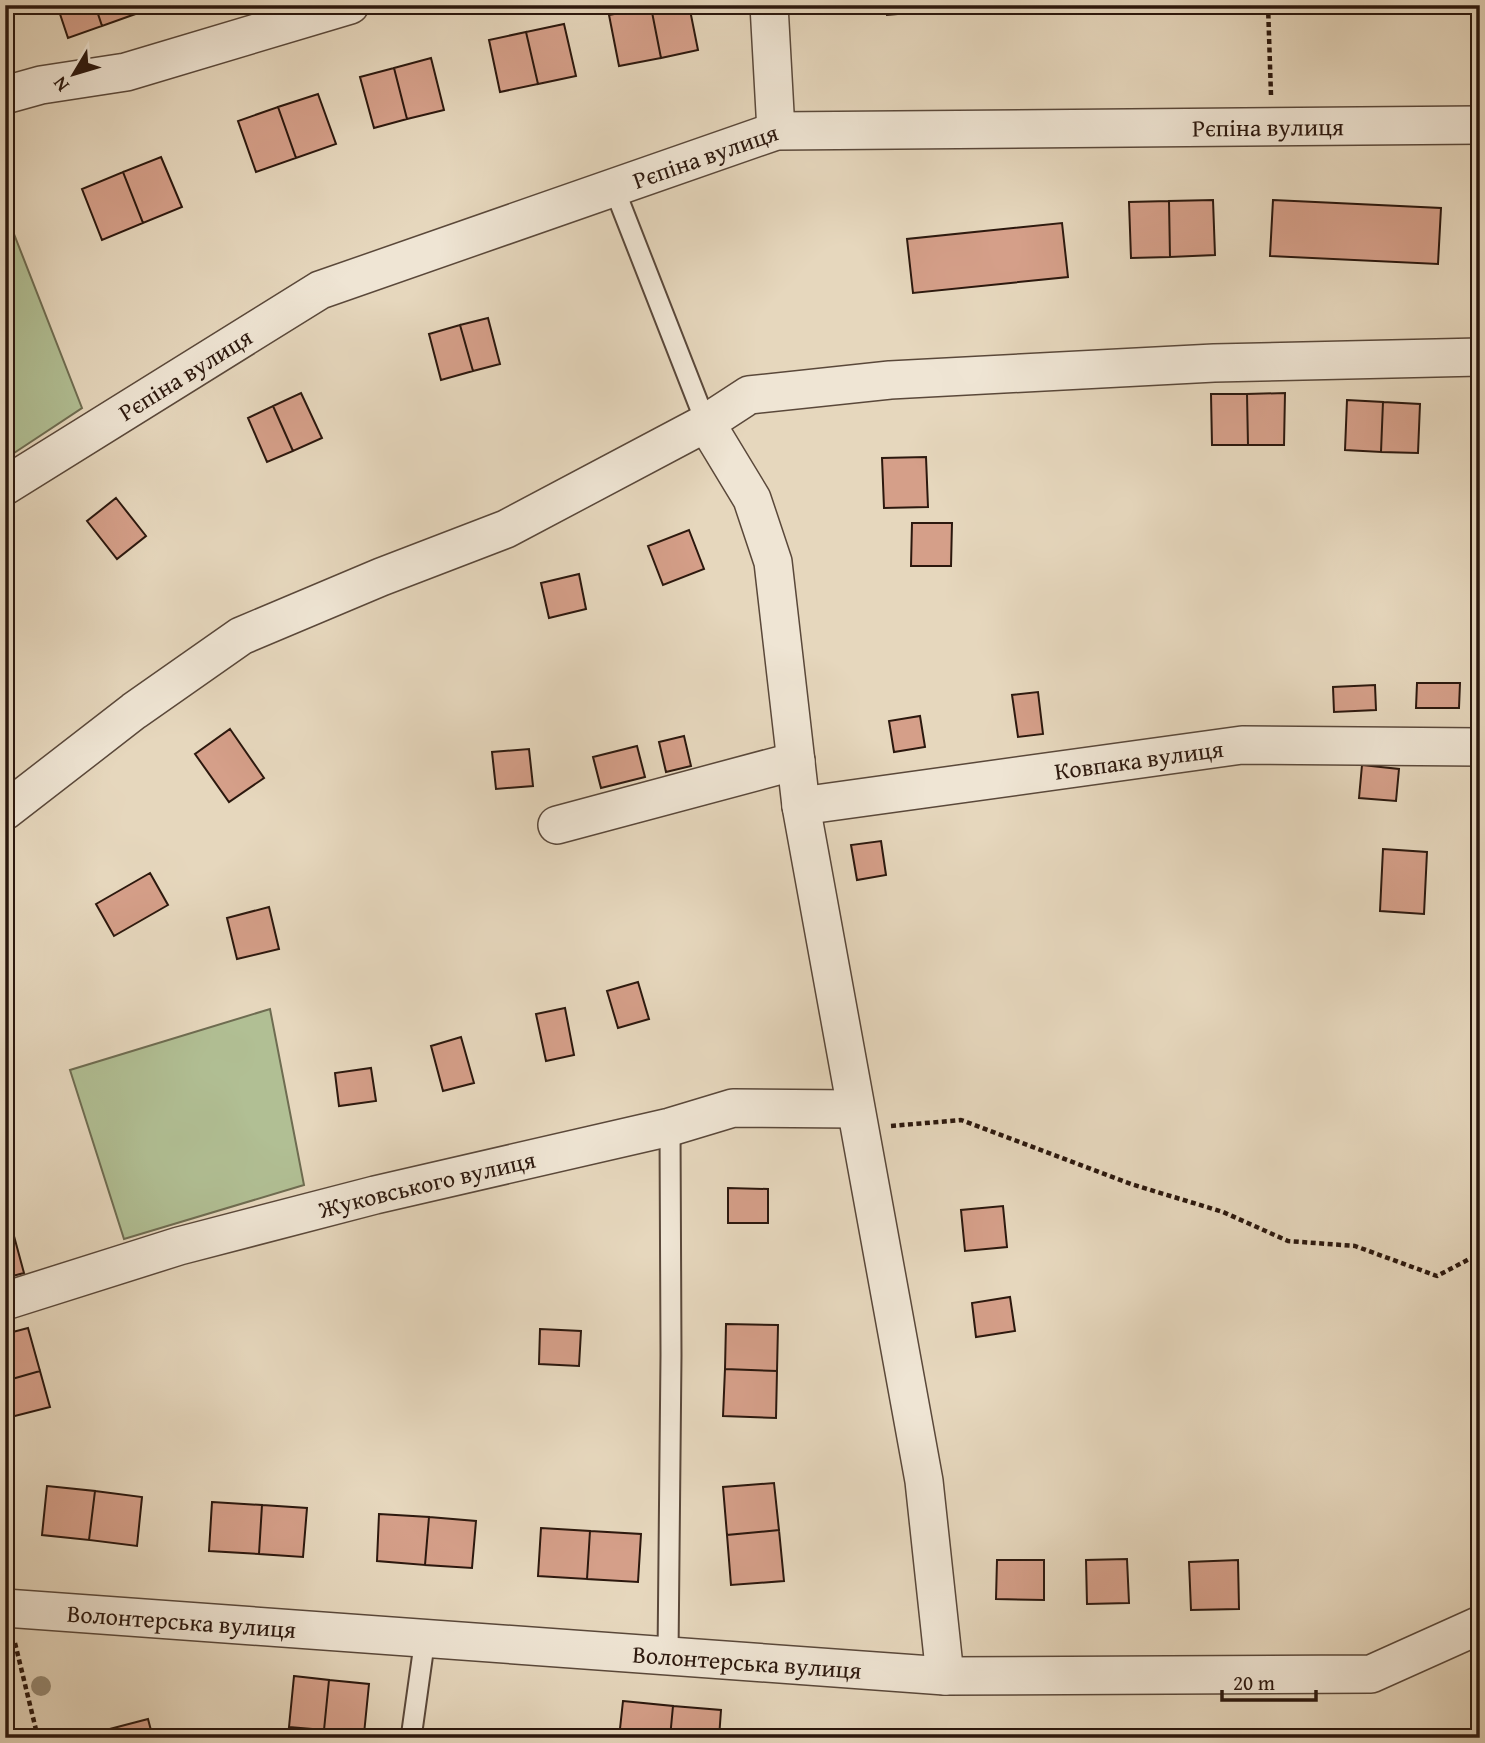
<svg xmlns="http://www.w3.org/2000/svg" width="1485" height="1743" viewBox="0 0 1485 1743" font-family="'Gentium Book Plus',serif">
<rect width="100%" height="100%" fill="#e6d7bd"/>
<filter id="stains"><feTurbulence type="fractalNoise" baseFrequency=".00286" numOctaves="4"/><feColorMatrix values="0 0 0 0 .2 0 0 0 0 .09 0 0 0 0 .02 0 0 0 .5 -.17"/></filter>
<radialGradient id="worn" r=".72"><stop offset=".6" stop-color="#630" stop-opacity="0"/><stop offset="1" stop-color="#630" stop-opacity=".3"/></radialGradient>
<path fill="#b1bf94" stroke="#6e6c51" stroke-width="2" d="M5,211L82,408L5,459Z
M270,1009L304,1185L124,1239L70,1070Z"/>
<path fill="#d59f89" stroke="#2c180e" stroke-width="2" d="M57,5H95L102,26L68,38Z
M95,5H139L141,12L102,26Z
M661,5H689L698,50L661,58L651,7Z
M886,5H955L956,9L887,15Z
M651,7L661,58L619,66L609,15Z
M564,24L576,76L538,84L526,32Z
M526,32L538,84L500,92L489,40Z
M431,58L444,110L407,119L394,68Z
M394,68L407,119L374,128L360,77Z
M318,94L336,144L296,158L278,107Z
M278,107L296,158L256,172L238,121Z
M161,157L182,207L143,223L123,172Z
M123,172L143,223L102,240L82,189Z
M1213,200L1215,255L1170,257L1169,201Z
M1273,200L1441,208L1438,264L1270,256Z
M1169,201L1170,257L1131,258L1129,202Z
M1062,223L1068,277L913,293L907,239Z
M488,318L500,364L473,371L460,325Z
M460,325L473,371L441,380L429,334Z
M301,393L322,438L293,451L273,406Z
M1285,393L1284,445H1248L1247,394Z
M1211,394H1247L1248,445H1212Z
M1347,400L1383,402L1381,452L1345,450Z
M1383,402L1420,404L1418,453L1381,452Z
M273,406L293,451L267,462L248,418Z
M926,457L928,507L884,508L882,458Z
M116,498L146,536L117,559L87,521Z
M912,523H952L951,566H911Z
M689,530L704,569L663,585L648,546Z
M579,574L586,609L549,618L541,583Z
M1417,683H1460L1459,708H1416Z
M1375,685L1376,710L1334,712L1333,687Z
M1038,692L1043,734L1018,737L1012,695Z
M920,716L925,747L894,752L889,721Z
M230,729L264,778L229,802L195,754Z
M684,736L691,766L666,772L659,742Z
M637,746L645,777L601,788L593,757Z
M529,749L533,786L496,789L492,752Z
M1362,765L1399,769L1396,801L1359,798Z
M881,841L886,875L857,880L851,845Z
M1383,849L1427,852L1424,914L1380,911Z
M150,873L168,905L114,936L96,904Z
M269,907L279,949L237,959L227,918Z
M638,982L649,1019L618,1028L607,991Z
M565,1008L574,1055L546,1061L536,1014Z
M461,1037L474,1083L443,1091L431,1046Z
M371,1068L376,1101L339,1106L335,1073Z
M728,1188L768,1189V1223H728Z
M5,1203L24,1273L5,1278Z
M1003,1206L1007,1247L965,1251L961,1210Z
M1010,1297L1015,1331L976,1337L972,1303Z
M726,1324L778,1325L777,1371L725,1369Z
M28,1328L40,1371L5,1381V1334Z
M540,1329L581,1331L579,1366L539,1364Z
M725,1369L777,1371L776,1418L723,1416Z
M40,1371L50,1407L7,1418L5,1381Z
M774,1483L779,1530L727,1535L723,1487Z
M47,1486L95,1491L89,1540L42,1535Z
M95,1491L142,1497L137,1546L89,1540Z
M212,1502L262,1505L259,1554L209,1551Z
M262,1505L307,1508L303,1557L259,1554Z
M379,1514L429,1517L425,1565L377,1561Z
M429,1517L476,1521L472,1568L425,1565Z
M541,1528L590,1531L587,1579L538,1576Z
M779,1530L784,1581L731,1585L727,1535Z
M590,1531L641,1534L638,1582L587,1579Z
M1127,1559L1129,1603L1087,1604L1086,1560Z
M997,1560H1044V1600L996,1599Z
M1238,1560L1239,1609L1191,1610L1189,1562Z
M294,1676L329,1680L324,1730L289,1727Z
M329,1680L369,1684L364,1734L324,1730Z
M623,1701L673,1706L670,1738H619Z
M673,1706L721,1710L719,1738H670Z
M148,1719L153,1738H104L102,1731Z
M791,1730L878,1738H791Z"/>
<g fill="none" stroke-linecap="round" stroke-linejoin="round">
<g stroke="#5a483a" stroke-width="23">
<path id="service" d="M614,188L706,423
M668,1656L671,1355L670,1127
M411,1738L425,1638"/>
</g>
<g stroke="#5a483a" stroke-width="40">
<g id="minor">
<path d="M769,5L776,131"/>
<path d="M5,95L41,85L126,72L350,5"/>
<path d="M706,423L752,499L773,562L801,806L924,1481L945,1676"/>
<path id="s1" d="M5,486L320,290L776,131L1480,125"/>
<path id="s2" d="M801,806L1242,745L1480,747"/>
<path d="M5,811L134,711L241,636L381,577L506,529L706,423L749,395L890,380L1214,363L1480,357"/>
<path d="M557,825L796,761"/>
<path id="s3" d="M5,1301L179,1246L375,1195L670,1127L733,1108L855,1109"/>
<path id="s4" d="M5,1608L945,1676L1371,1674L1480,1625"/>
</g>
</g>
<path stroke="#2c180e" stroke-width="4.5" stroke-dasharray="5 3.5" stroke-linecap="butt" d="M1268,5L1271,95
M1470,5L1480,28
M1475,94L1480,65
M891,1126L961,1120L1131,1184L1223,1212L1288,1241L1355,1246L1437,1276L1477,1255L1480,1259
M15,1643L38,1738"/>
<use href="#service" stroke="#efe5d4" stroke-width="19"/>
<use href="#minor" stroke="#efe5d4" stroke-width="37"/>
</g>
<circle fill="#968973" cx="41" cy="1686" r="10"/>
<g text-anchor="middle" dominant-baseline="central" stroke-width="5" stroke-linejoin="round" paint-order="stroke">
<g font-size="24" fill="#2c180e" stroke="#efe5d4">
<text stroke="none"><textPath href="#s1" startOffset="1346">Рєпіна вулиця</textPath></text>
<text stroke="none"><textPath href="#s1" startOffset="779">Рєпіна вулиця</textPath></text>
<text stroke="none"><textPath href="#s1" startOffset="212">Рєпіна вулиця</textPath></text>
<text stroke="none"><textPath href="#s2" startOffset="341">Ковпака вулиця</textPath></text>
<text stroke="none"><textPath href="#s3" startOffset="438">Жуковського вулиця</textPath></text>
<text stroke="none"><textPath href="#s4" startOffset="177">Волонтерська вулиця</textPath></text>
<text stroke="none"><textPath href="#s4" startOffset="744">Волонтерська вулиця</textPath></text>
</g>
</g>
<rect width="1485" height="1743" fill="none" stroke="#e6d7bd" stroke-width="28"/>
<rect x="7" y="7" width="1471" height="1729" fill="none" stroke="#2c180e" stroke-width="3.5"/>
<rect x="14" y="14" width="1457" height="1715" fill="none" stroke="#2c180e" stroke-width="2"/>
<g transform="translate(74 74) rotate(232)" stroke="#efe5d4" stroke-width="5" paint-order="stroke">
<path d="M0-5L12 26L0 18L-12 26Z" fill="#2c180e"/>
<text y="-10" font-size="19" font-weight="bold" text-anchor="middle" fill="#2c180e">N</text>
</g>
<path d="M1222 1690v10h94v-10" fill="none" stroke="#2c180e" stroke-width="3.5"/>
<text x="1233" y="1690" font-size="21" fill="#2c180e" stroke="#efe5d4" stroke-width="5" paint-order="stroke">20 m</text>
<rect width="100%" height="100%" filter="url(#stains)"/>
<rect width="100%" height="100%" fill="url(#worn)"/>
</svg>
